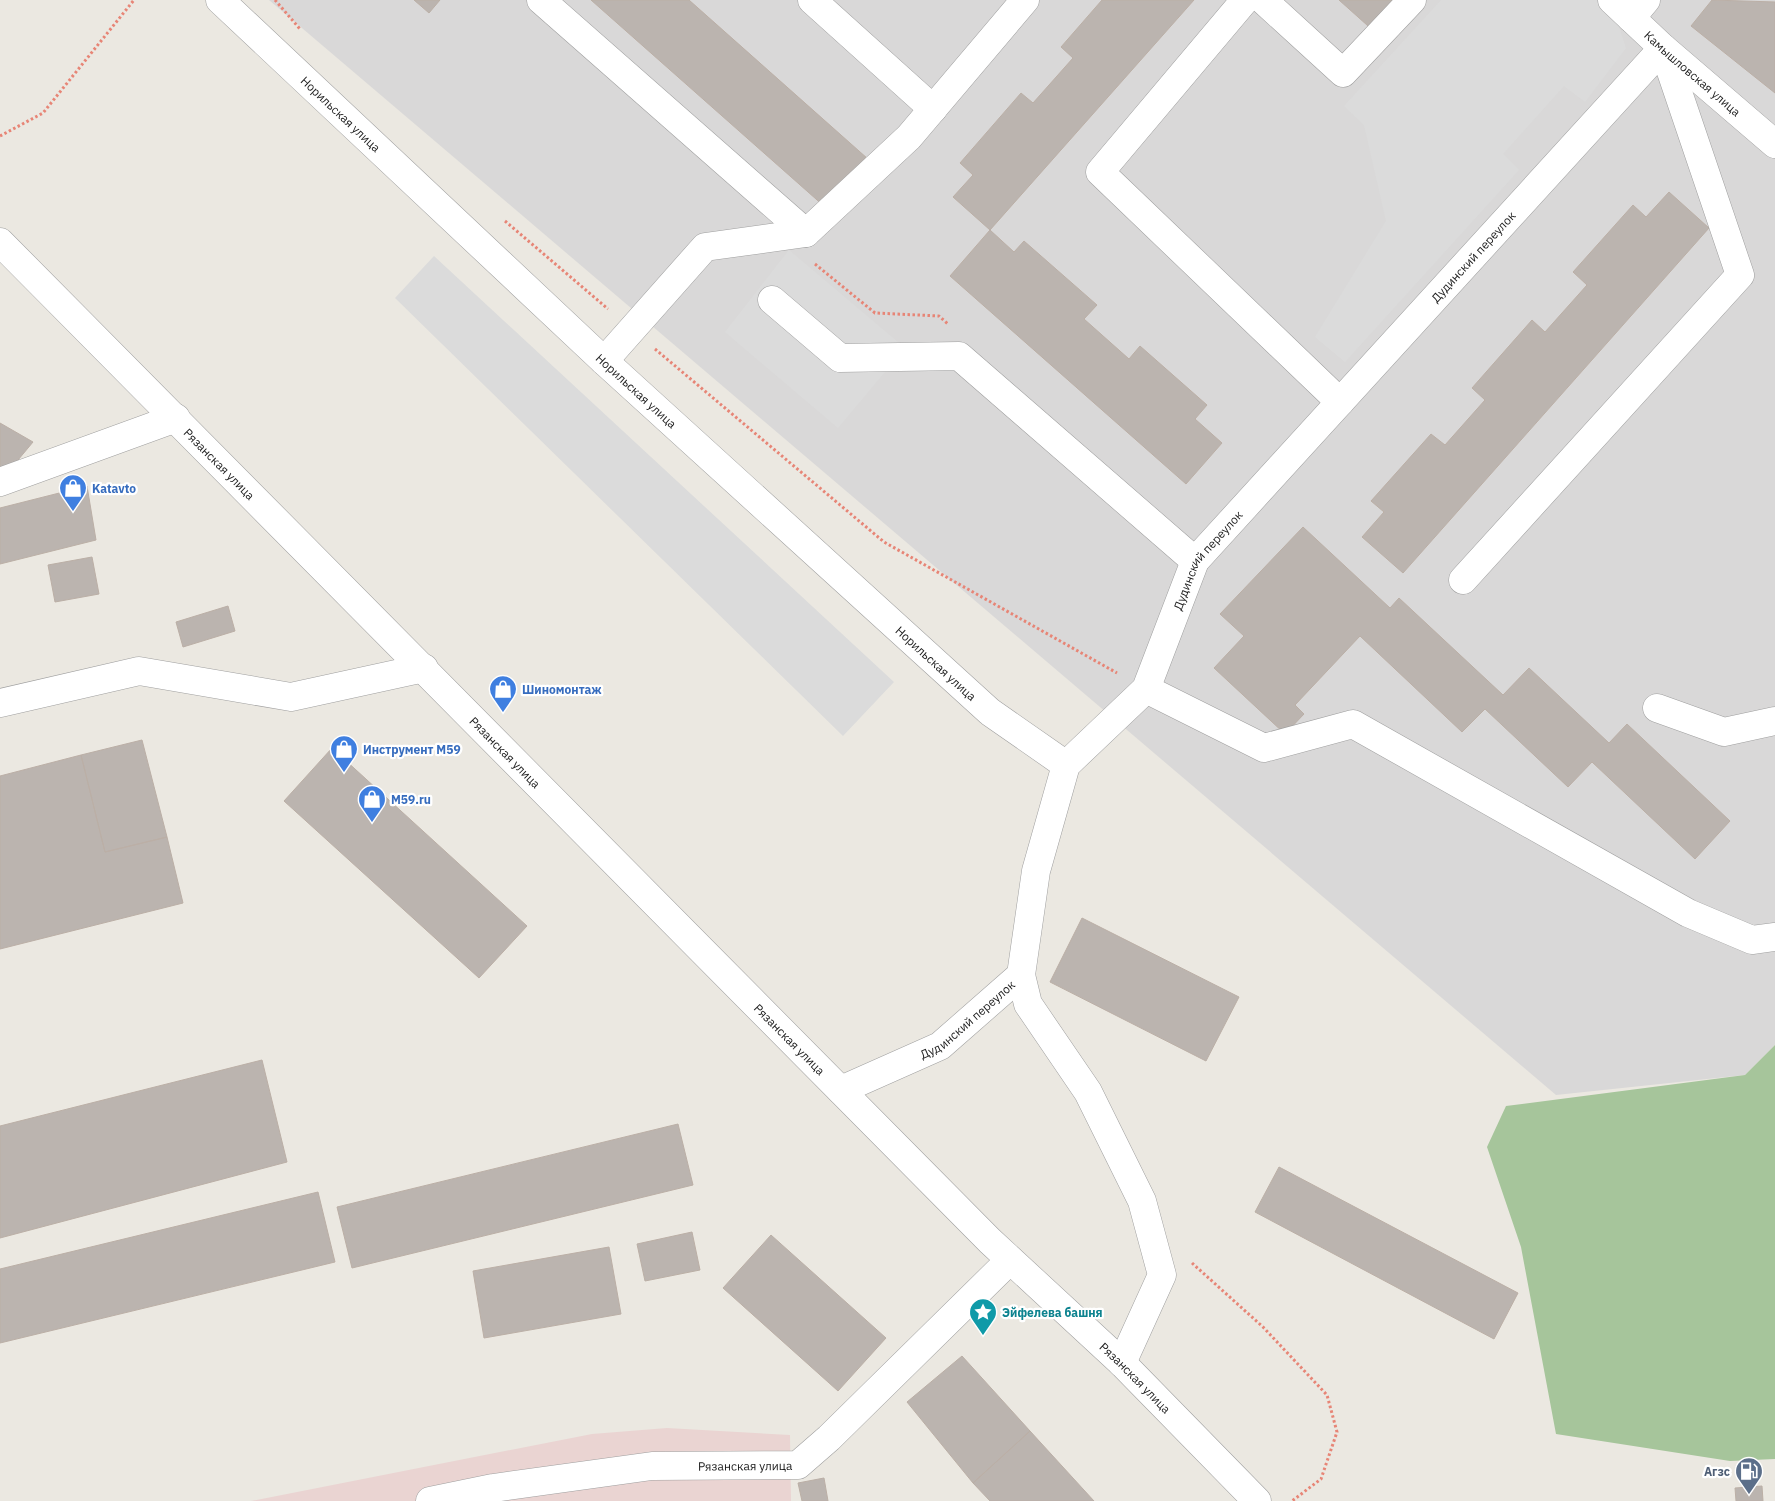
<svg xmlns="http://www.w3.org/2000/svg" width="1775" height="1501" viewBox="0 0 1775 1501" font-family="'IBM Plex Sans',sans-serif">
<rect width="100%" height="100%" fill="#ebe8e1"/>
<path fill="#d9d8d8" d="M269,0H1775V1045L1745,1075L1556,1095Z"/>
<path fill="#ead4d2" d="M667,1428L790,1435L791,1501H251L592,1434Z"/>
<path fill="#a6c59b" d="M1775,1045V1459L1730,1461L1556,1434L1521,1247L1487,1147L1506,1106L1745,1075Z"/>
<path fill="#dbdbdb" d="M1441,0H1602L1614,11L1626,48L1585,102L1564,86L1503,154L1519,170L1345,362L1315,337L1386,221L1364,125L1344,106Z
M789,250L905,348L838,428L725,332Z
M434,256L894,682L843,736L395,298Z"/>
<path fill="#bbb4af" stroke="#bbafa6" d="M414,0H440L429,13Z
M591,0H689L868,159L825,207Z
M1102,0H1194L990,230L953,197L973,175L960,163L1021,93L1033,103L1073,58L1061,47Z
M1339,0H1407L1377,34Z
M1712,0L1775,2V93L1691,26Z
M1669,192L1709,228L1403,573L1362,537L1384,512L1371,501L1431,434L1445,445L1485,400L1472,388L1532,320L1545,332L1587,285L1573,272L1633,205L1646,217Z
M990,230L1014,252L1024,241L1097,305L1084,319L1129,359L1140,346L1207,405L1195,419L1222,443L1186,484L950,276Z
M0,423L33,442L13,466L0,470Z
M87,486L96,540L0,564V508Z
M1303,527L1390,608L1399,598L1503,695L1529,668L1609,743L1627,724L1730,821L1695,859L1592,762L1568,787L1485,709L1462,732L1360,636L1295,705L1304,714L1285,734L1214,668L1244,636L1220,614Z
M92,557L99,594L55,602L48,565Z
M228,606L235,631L183,647L176,622Z
M142,740L167,837L105,852L81,755Z
M332,748L527,926L479,978L284,801Z
M81,755L105,852L167,837L183,903L0,949V776Z
M1082,918L1239,997L1206,1061L1050,982Z
M262,1060L287,1162L0,1238V1126Z
M678,1124L693,1185L352,1268L337,1207Z
M1279,1167L1518,1293L1494,1339L1255,1212Z
M318,1192L335,1262L0,1343V1269Z
M692,1232L700,1270L645,1281L637,1244Z
M771,1235L886,1338L838,1391L723,1288Z
M609,1247L621,1314L484,1338L473,1271Z
M962,1356L1030,1431L973,1483L907,1402Z
M1030,1431L1094,1501H990L973,1483Z
M824,1478L828,1501H802L798,1483Z
M1762,1486L1763,1501H1736L1735,1488Z"/>
<g fill="none" stroke-linecap="round" stroke-linejoin="round">
<g stroke="#9f9f9f" stroke-width="29">
<g id="minor">
<path id="s1" d="M220,0L604,361L990,712L1066,765"/>
<path d="M541,0L806,233"/>
<path d="M812,0L933,109"/>
<path d="M1245,0L1100,172L1340,402"/>
<path d="M1263,0L1343,73L1412,0"/>
<path id="s2" d="M1612,0L1663,48L1775,144"/>
<path d="M1631,18L1646,0"/>
<path id="s3" d="M0,242L990,1241L1122,1363L1257,1501"/>
<path d="M772,300L840,358L959,356L1195,561"/>
<path d="M604,361L705,247L806,233L909,137L1025,0"/>
<path d="M0,482L176,418"/>
<path d="M1146,689L1264,748L1353,724L1688,913L1752,940L1775,937"/>
<path d="M0,703L139,671L291,697L424,668"/>
<path d="M1657,708L1724,732L1775,721"/>
<path d="M1021,975L1028,1004L1088,1092L1142,1201L1162,1275L1122,1363"/>
<path id="s4" d="M841,1090L940,1046L1021,975L1036,871L1066,765L1146,689L1195,561L1663,48L1740,275L1463,580"/>
<path id="s5" d="M430,1501L493,1488L652,1466L798,1465L829,1438L1010,1260"/>
</g>
</g>
<path stroke="#e78576" stroke-width="3" stroke-dasharray="2.5 2.5" stroke-linecap="butt" d="M275,0L300,29
M0,136L43,113L134,0
M505,221L608,309
M815,264L875,313L939,316L948,324
M655,349L884,542L1117,673
M1192,1263L1263,1327L1327,1395L1337,1432L1321,1479L1292,1501"/>
<use href="#minor" stroke="#fff" stroke-width="28"/>
</g>
<defs>
<g id="shop-pin" transform="scale(1.4375)"><path d="M0 17L-7.5 6A9.5 9.5 0 1 1 7.5 6Z" fill="#3f7fe0" stroke="#fff"/><path d="M-5-2.5h2.3a2.7 3.5 0 0 1 5.4 0H5L5.5 6h-11ZM-1.5-2.5h3a1.5 2.3 0 0 0-3 0Z" fill="#fff"/></g>
<g id="sight-pin" transform="scale(1.4375)"><path d="M0 17L-7.5 6A9.5 9.5 0 1 1 7.5 6Z" fill="#0f9aa8" stroke="#fff"/><path d="M0-6L1.8-2.2L6-1.7L2.9 1.2L3.7 5.4L0 3.3L-3.7 5.4L-2.9 1.2L-6-1.7L-1.8-2.2Z" fill="#fff"/></g>
<g id="fuel-pin" transform="scale(1.4375)"><path d="M0 17L-7.5 6A9.5 9.5 0 1 1 7.5 6Z" fill="#5c6f8a" stroke="#fff"/><path d="M-5.5-6h7V0h2V4h1.3V-2.5L3-4.5l.8-.8L6-3V5H2.5V1h-1V6h-7ZM-4.2-4.7v3.2H.2V-4.7Z" fill="#fff"/></g>
</defs>
<g fill-rule="evenodd">
<use href="#shop-pin" x="73" y="488"/>
<use href="#shop-pin" x="503" y="689"/>
<use href="#shop-pin" x="344" y="749"/>
<use href="#shop-pin" x="372" y="799"/>
<use href="#sight-pin" x="983" y="1312"/>
<use href="#fuel-pin" x="1749" y="1471"/>
</g>
<g text-anchor="middle" dominant-baseline="central" stroke-width="4.5" stroke-linejoin="round" paint-order="stroke">
<g font-size="12" fill="#1b1b1b" stroke="#fff">
<text stroke="none"><textPath href="#s2" startOffset="109">Камышловская улица</textPath></text>
<text stroke="none"><textPath href="#s1" startOffset="166">Норильская улица</textPath></text>
<text stroke="none"><textPath href="#s4" startOffset="1091">Дудинский переулок</textPath></text>
<text stroke="none"><textPath href="#s1" startOffset="571">Норильская улица</textPath></text>
<text stroke="none"><textPath href="#s3" startOffset="312">Рязанская улица</textPath></text>
<text stroke="none"><textPath href="#s4" startOffset="686">Дудинский переулок</textPath></text>
<text stroke="none"><textPath href="#s1" startOffset="976">Норильская улица</textPath></text>
<text stroke="none"><textPath href="#s3" startOffset="718">Рязанская улица</textPath></text>
<text stroke="none"><textPath href="#s4" startOffset="146">Дудинский переулок</textPath></text>
<text stroke="none"><textPath href="#s3" startOffset="1122">Рязанская улица</textPath></text>
<text stroke="none"><textPath href="#s3" startOffset="1606">Рязанская улица</textPath></text>
<text stroke="none"><textPath href="#s5" startOffset="318">Рязанская улица</textPath></text>
</g>
<g font-size="12" font-weight="bold" fill="#366cbe" stroke="#fff" text-anchor="start">
<text x="92" y="488">Katavto</text>
<text x="522" y="689">Шиномонтаж</text>
<text x="363" y="749">Инструмент М59</text>
<text x="391" y="799">M59.ru</text>
</g>
<g font-size="12" font-weight="bold" fill="#0d838f" stroke="#fff" text-anchor="start">
<text x="1002" y="1312">Эйфелева башня</text>
</g>
<g font-size="12" font-weight="bold" fill="#4e5e75" stroke="#fff" text-anchor="end">
<text x="1730" y="1471">Агзс</text>
</g>
</g>
</svg>
